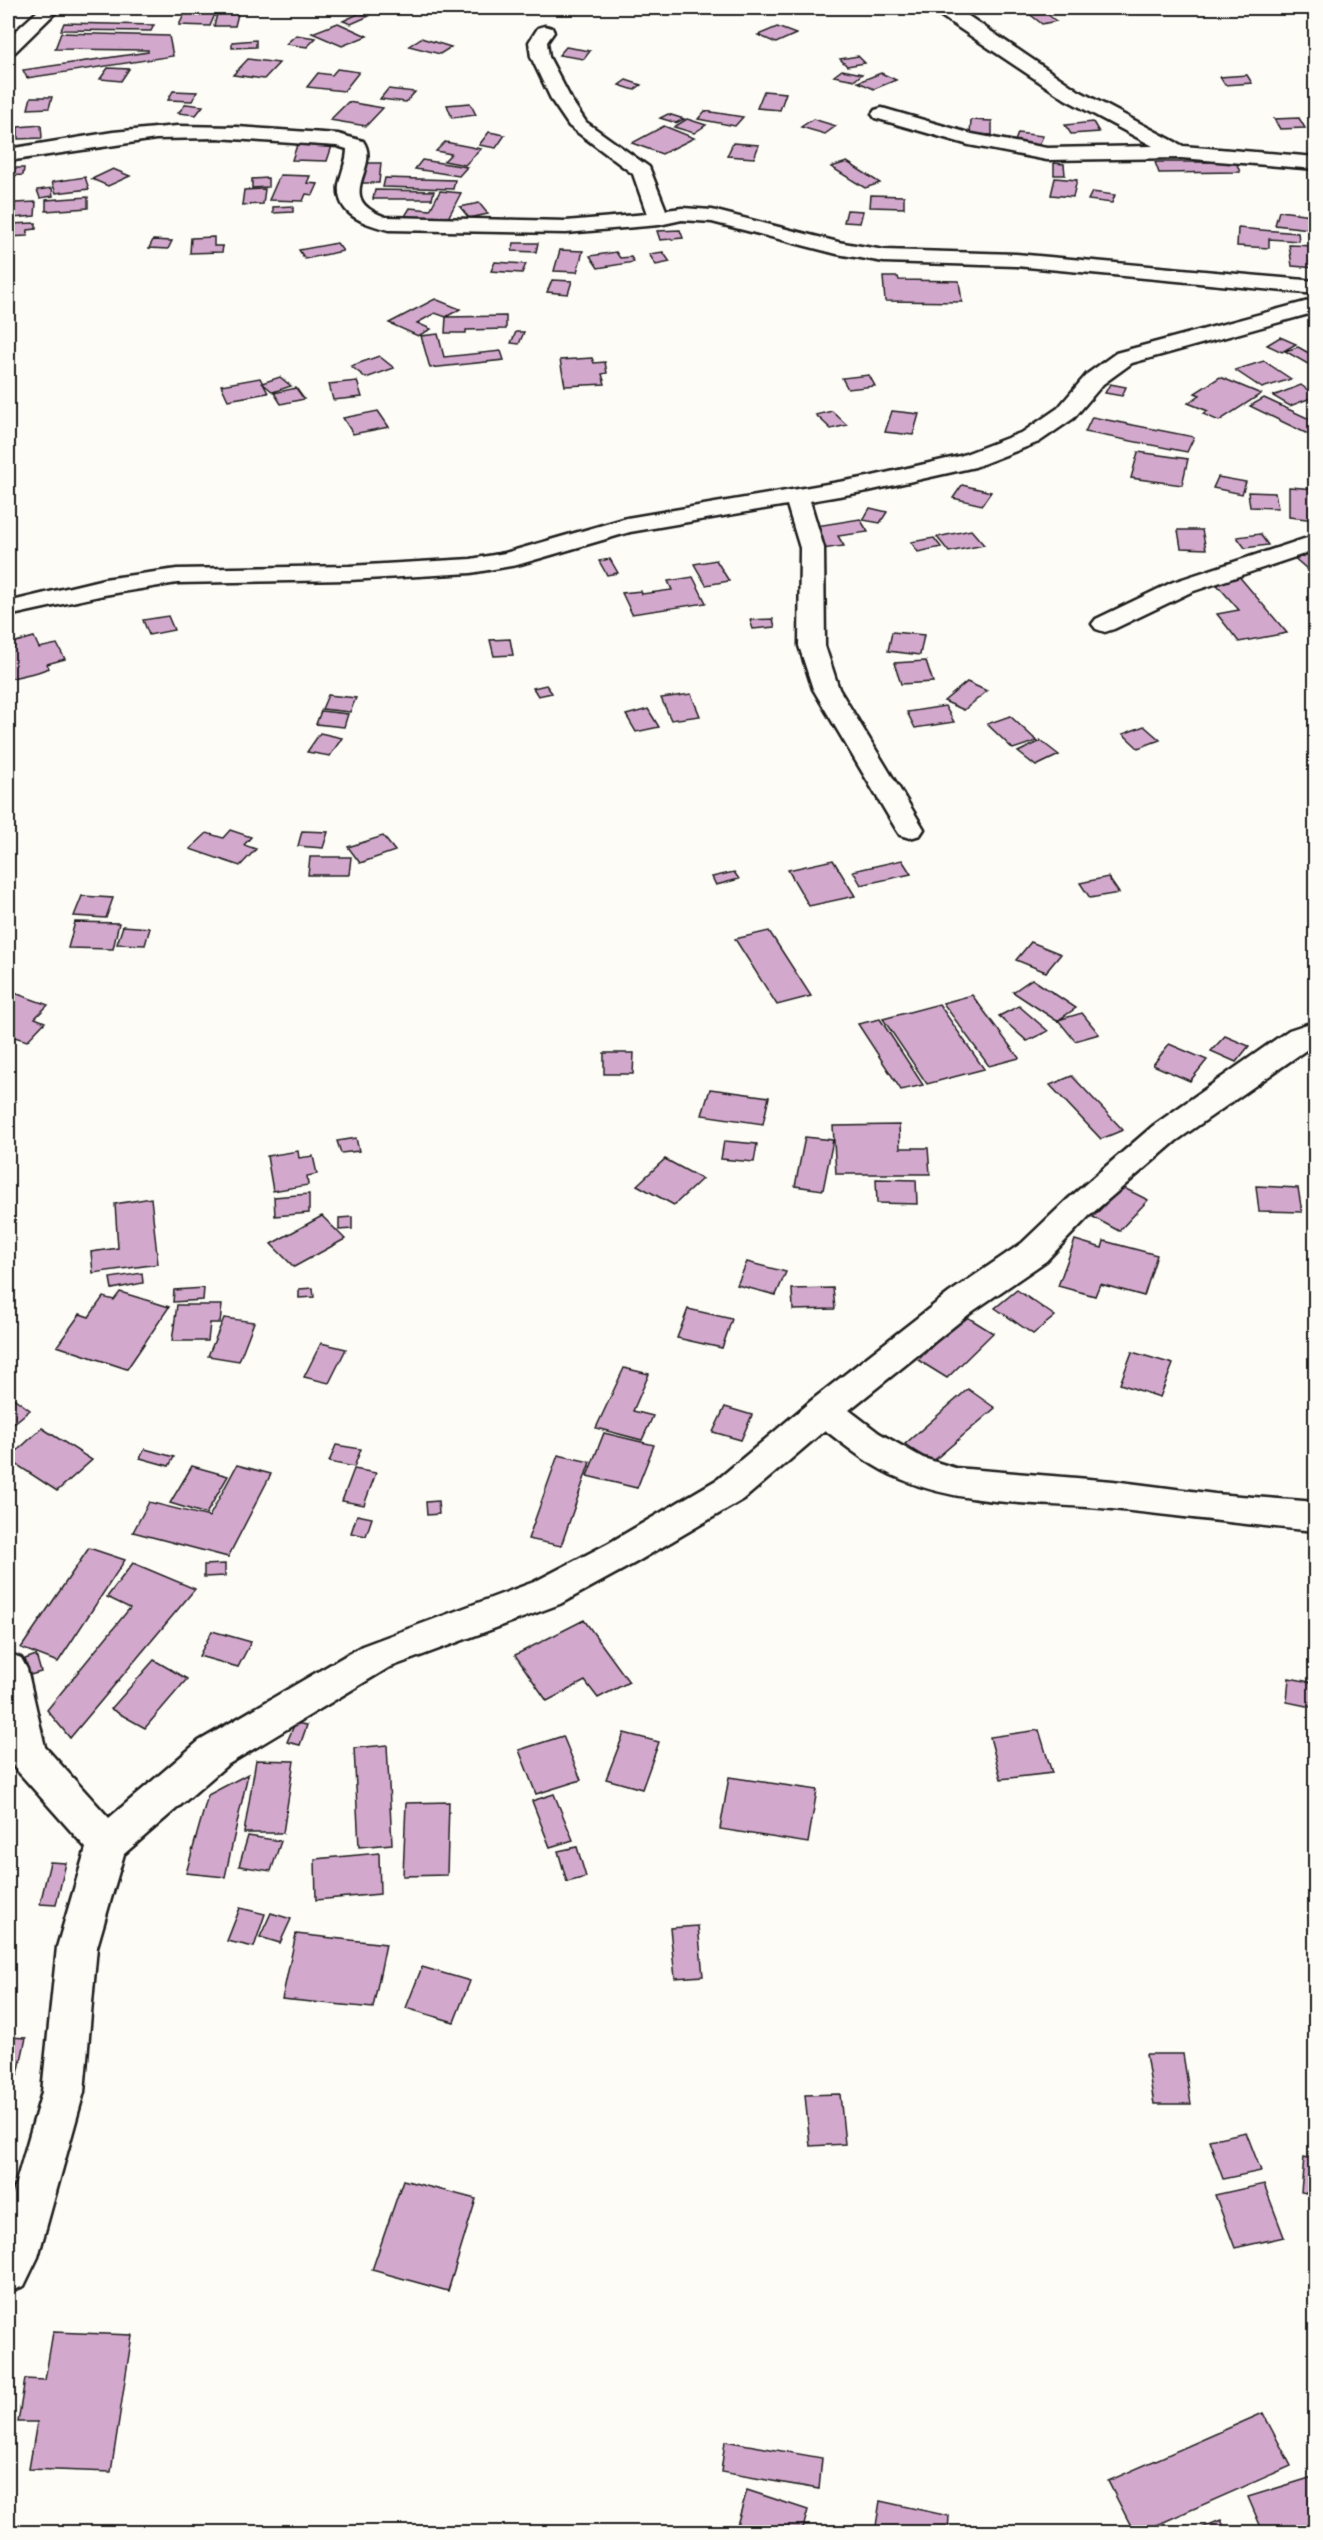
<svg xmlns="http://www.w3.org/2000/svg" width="1323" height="2540" viewBox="0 0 1323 2540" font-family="Mali,sans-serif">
<rect width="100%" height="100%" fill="#fdfcf7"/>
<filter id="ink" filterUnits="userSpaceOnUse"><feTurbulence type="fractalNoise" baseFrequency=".0167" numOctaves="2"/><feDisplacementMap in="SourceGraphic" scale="12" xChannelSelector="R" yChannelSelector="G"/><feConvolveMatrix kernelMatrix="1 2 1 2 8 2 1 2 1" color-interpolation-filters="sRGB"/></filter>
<g filter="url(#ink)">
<path fill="#d3a8cd" stroke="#1c1c1c" stroke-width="1.5" d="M1042,10L1056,21L1042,24L1027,12Z
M185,13L215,14L210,26L179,25Z
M360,13L369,16L351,24L343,21Z
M217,14H238L235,26H214Z
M64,23L154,25L151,31L61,30Z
M338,23L367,36L342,46L312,33Z
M777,27L796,34L776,43L758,35Z
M61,33L169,36L173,56L27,78L23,70L148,52V50L55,49Z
M296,35L316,38L307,47L286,44Z
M421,38L451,47L440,54L409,46Z
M256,40V47L232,48V42Z
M566,47L590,51L584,59L559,55Z
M858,56L865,63L847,66L840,59Z
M248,59L279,63L264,79L233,75Z
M108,68L129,69L121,81L100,79Z
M337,69L359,72L344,91L307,87L318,73L332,75Z
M842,70L862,74L855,80L834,76Z
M881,73L896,80L874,89L858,82Z
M1247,75L1252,83L1225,85L1220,77Z
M626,80L641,85L634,90L619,85Z
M388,89L415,92L406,102L380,99Z
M173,91L197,92L192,101L168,100Z
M764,91L786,93L780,110L757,108Z
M31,97H52L49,108L28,109Z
M348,102L383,108L366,126L330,120Z
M470,103L476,115L452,118L447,105Z
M186,104L203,106L196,115L178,113Z
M705,111L743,117L735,126L698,119Z
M668,114L684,119L676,123L660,118Z
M1299,118L1305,128L1280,129L1274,119Z
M687,119L706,125L694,133L674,127Z
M813,119L836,126L825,134L801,127Z
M971,120L992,121V135L970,134Z
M1093,122L1099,132L1071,134L1065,125Z
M41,125L42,138L18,139V127Z
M664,126L694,138L662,154L632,143Z
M489,132L505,135L496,148L479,145Z
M1018,133L1043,136L1038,147L1014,144Z
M445,142L481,149L465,165L444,161L451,154L436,151Z
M733,143L759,145L754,158L727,156Z
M297,145L332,146L327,161L292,160Z
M422,160L467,167L459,176L415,169Z
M847,162L880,183L865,188L831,167Z
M1155,162H1236L1240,172L1159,173Z
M362,163H381L379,183H360Z
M1054,163L1064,164L1065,175H1054Z
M8,168H24L23,175L8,176Z
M113,169L130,176L108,186L92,179Z
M280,175L310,176L307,183L318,184L313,195L306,194L303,201L269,200Z
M85,177L89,189L56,193L52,182Z
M268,178V187L252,188V179Z
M385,178L455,180L453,189L383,187Z
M1055,178L1077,180L1073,197L1051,195Z
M52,188L53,196L40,198L37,190Z
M265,189L263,204L242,205L244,190Z
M375,190L434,191L432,199H373Z
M440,191L461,193L447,220L405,216L410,208L430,210Z
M1092,192L1115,195L1112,203L1088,200Z
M871,195L904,196V208L870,207Z
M88,197V208L46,211V200Z
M36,202L35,216L13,218L15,203Z
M479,203L488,214L469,218L460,207Z
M293,206V212L273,213V207Z
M847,210L863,211L860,223L844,222Z
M1279,211L1312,215L1309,229L1275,225Z
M36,223V229L28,230L27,236L8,237V224Z
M1238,228L1298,233L1299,241L1269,239V248L1237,246Z
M680,230L683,238L660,240L657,231Z
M214,237V246H223L222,252L190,253L191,238Z
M153,240L172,241L168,249L149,248Z
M337,243L343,251L305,259L299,250Z
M514,243H538L536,252L512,251Z
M1289,245L1316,246V268L1292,266Z
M560,250L583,251L577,272L554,271Z
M616,252L620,258L631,257L634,262L598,268L590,256Z
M663,252L670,262L656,265L649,254Z
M495,262L526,264L522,273L491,271Z
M883,277H898L899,280L959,281L962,302L885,301Z
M552,280L572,281L568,294L547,292Z
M435,299L460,309L446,317L435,313L417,323L431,329L418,336L389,323Z
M506,316V329L466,330V333H445L446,317Z
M516,332H524L519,344L511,343Z
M438,334L444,357L501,351L504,360L430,368L421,336Z
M1280,337L1296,344L1282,352L1267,345Z
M1298,347L1316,357V366L1313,367L1285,351Z
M379,356L394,368L366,378L351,366Z
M592,358L594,363L605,362L607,373L602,374L605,384L565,386L560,360Z
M1264,361L1291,379L1262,388L1235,370Z
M869,375L875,386L848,389L842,378Z
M280,377L291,386L273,392L262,383Z
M1220,377L1261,394L1219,421L1203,414L1208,411L1188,403L1200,395L1195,393Z
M260,378L268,393L228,400L221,385Z
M357,381L362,397L333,400L329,384Z
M1110,384L1126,387L1122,396L1105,393Z
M1301,385L1316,396L1290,406L1273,396Z
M296,388L304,399L281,404L274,393Z
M1264,398L1316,422V438L1250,406Z
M378,411L389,427L353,434L343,418Z
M832,411L847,425L831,429L816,415Z
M892,411L919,414L913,435L885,432Z
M1092,417L1194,437L1187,452L1085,432Z
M1138,452L1188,459L1182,485L1131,478Z
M1218,477L1246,482L1242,494L1213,488Z
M962,485L991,492L982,505L953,498Z
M1289,487L1316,489V520L1289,517Z
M1248,492L1275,493L1278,508L1250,507Z
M870,508L887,512L880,523L863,520Z
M860,519L868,532L838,536L844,546L822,549L810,527Z
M971,530L984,545L949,552L937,537Z
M1178,530H1202L1206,549L1181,548Z
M1260,534L1268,545L1245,548L1237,537Z
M934,538L941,547L918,552L911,542Z
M1313,549L1316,551V566L1307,569L1291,555Z
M610,559L618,573L607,575L599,561Z
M716,560L729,581L706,585L694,564Z
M1237,574L1287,633L1239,642L1217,614L1239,610L1212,579Z
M693,577L706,603L632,614L622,593L641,591L642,594L672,590L668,581Z
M168,616L174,630L149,635L143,620Z
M773,619L775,627L753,629L750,620Z
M892,632L924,635L920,655L888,651Z
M34,637L39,648L57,644L65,659L47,664L49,668L38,672L8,679V644Z
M510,639L513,655L494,656L490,640Z
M926,661L933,682L901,684L894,663Z
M967,682L987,691L964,710L944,701Z
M546,685L552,693L538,696L533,688Z
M691,694L700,716L671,720L661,698Z
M328,695L356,698L350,712L322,709Z
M945,706L954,722L915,728L907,712Z
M648,709L659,727L636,732L626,715Z
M321,711L348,714L344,727L316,724Z
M1010,716L1037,741L1013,749L987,724Z
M1144,726L1160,740L1138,748L1123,734Z
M320,733L342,738L330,756L307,752Z
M1041,741L1059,755L1036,766L1018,752Z
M230,830L251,837L244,845L256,849L240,866L190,849L207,833L223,838Z
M302,831L328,832L323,848L298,846Z
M383,836L395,851L360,863L348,847Z
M310,857H351L349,875H308Z
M833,860L855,896L809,906L788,870Z
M902,860L911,874L861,885L853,871Z
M734,872L739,879L716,885L712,877Z
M1108,877L1119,893L1090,898L1080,883Z
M82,896L113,898L106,918L74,916Z
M75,922L119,923L113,949L68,948Z
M123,926L150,928L145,945L117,944Z
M769,931L811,996L777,1005L735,939Z
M1031,942L1061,954L1046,972L1016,960Z
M1032,979L1076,1008L1057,1021L1013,992Z
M12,992L48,1005L35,1018L45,1022L27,1041L8,1035V997Z
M972,995L1019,1058L989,1066L943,1003Z
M939,1004L984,1069L927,1084L883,1019Z
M1019,1006L1048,1031L1027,1041L999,1016Z
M1082,1013L1099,1034L1075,1041L1058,1020Z
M880,1019L923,1085L901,1090L858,1024Z
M1225,1036L1249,1046L1236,1062L1211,1051Z
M1169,1044L1207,1060L1190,1081L1153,1065Z
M604,1053H634L633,1074H604Z
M1072,1076L1123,1130L1101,1139L1050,1085Z
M710,1089L769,1097L763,1124L702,1115Z
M899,1125L900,1148H928L930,1174H836L833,1126Z
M805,1137L833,1140L823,1190L795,1186Z
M356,1138L359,1151L341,1153L337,1141Z
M724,1141L757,1144L754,1162L721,1159Z
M298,1151L299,1158L313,1156L317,1174L307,1176L308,1185L273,1191L267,1156Z
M665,1159L702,1179L674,1205L637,1185Z
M876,1179L916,1180L917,1204L877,1203Z
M1256,1186L1298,1188L1302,1212L1259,1211Z
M1122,1187L1148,1200L1119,1231L1093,1217Z
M309,1194V1213L275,1216L274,1197Z
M151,1198L158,1264L93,1273L91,1252L118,1248L115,1204Z
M322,1216L345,1239L294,1267L271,1244Z
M352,1217V1229L339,1230V1218Z
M1075,1240L1102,1248L1104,1241L1157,1255L1144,1296L1100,1284L1095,1296L1058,1286Z
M747,1262L786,1272L776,1295L737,1285Z
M142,1273L143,1283L112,1289L110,1278Z
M204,1288L203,1300L173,1302L174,1290Z
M313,1288L314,1297L299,1298V1289Z
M833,1288L835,1309L793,1310L792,1289Z
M1017,1290L1055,1316L1033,1334L995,1308Z
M120,1292L169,1307L127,1369L57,1346L80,1314L89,1317L103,1297L114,1300Z
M177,1305H222L220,1323H210L208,1341H172Z
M688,1309L732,1319L722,1348L677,1338Z
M964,1315L993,1333L947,1378L918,1360Z
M224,1318L254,1322L239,1361L208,1356Z
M321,1343L346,1349L329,1383L304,1377Z
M1132,1352L1173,1364L1160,1397L1120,1384Z
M624,1368L649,1374L633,1411L653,1416L642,1440L596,1428Z
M968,1389L995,1408L931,1463L905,1444Z
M8,1394L30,1410L8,1428Z
M725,1407L752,1415L741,1440L713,1432Z
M42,1428L92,1460L57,1491L8,1459Z
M604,1433L654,1445L637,1488L587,1476Z
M336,1445L361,1449L354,1467L329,1462Z
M145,1449L174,1457L169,1466L140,1458Z
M558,1455L590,1462L561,1546L528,1539Z
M237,1465L271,1474L228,1557L133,1532L149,1502L209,1517Z
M192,1466L228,1476L206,1514L170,1503Z
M354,1469L376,1473L364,1505L342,1501Z
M438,1501L439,1514L427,1515L426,1502Z
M357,1515L372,1518L366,1536L351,1533Z
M89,1548L125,1560L58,1662L21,1648Z
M133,1563L195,1589L70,1738L47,1710L130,1608L107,1597Z
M225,1564V1576L204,1577V1565Z
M584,1620L629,1682L598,1698L585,1681L547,1701L515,1655Z
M212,1631L251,1642L238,1667L199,1656Z
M36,1655L41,1672L30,1675L25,1659Z
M154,1660L187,1679L145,1728L111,1709Z
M1289,1678L1316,1683V1708L1287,1702Z
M295,1723L307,1725L300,1745L287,1742Z
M1039,1730L1052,1773L1001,1779L990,1737Z
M624,1733L659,1742L642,1789L606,1779Z
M563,1736L581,1780L536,1794L519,1750Z
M387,1745L392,1844L359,1847L354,1748Z
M256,1760L294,1761L283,1833H244Z
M248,1774L225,1877L186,1873L208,1795Z
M729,1777L817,1790L808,1843L720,1829Z
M554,1794L573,1840L550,1847L532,1801Z
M449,1802L447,1875L403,1876L406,1803Z
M248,1836L281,1841L271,1871L239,1866Z
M577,1847L586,1877L567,1882L558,1851Z
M379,1853L380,1894L316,1900L315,1859Z
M50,1862L66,1863L56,1905L40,1904Z
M240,1908L265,1914L254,1947L227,1941Z
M271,1913L291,1919L280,1943L260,1937Z
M698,1926L703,1976L675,1978L670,1928Z
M296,1934L386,1944L373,2008L282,1999Z
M422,1967L470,1981L454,2022L406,2008Z
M8,2037L26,2038L18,2074H8Z
M1146,2054H1183L1191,2104H1154Z
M840,2094L845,2144L810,2146L805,2095Z
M1246,2132L1261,2171L1223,2179L1209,2140Z
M1304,2157L1316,2160V2195L1301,2192Z
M403,2180L476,2199L448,2291L372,2270Z
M1264,2184L1284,2237L1235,2248L1215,2195Z
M53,2332L132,2335L111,2472L29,2469L37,2422H18L25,2379L45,2380Z
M1263,2413L1291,2466L1141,2532H1134L1108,2481Z
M725,2441L822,2458L819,2489L721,2472Z
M1316,2476V2532H1263L1248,2497Z
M747,2490L808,2510L802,2532H735Z
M880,2501L949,2516L948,2532H875Z
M1221,2520L1227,2532H1191Z"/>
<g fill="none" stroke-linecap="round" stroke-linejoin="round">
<g stroke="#1c1c1c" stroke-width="5">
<path id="minor" d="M41,8H60L15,52L8,54V38Z
M929,8H952L961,11L1079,91L1183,146L1316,157V169L1181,158L1047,160L969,145L875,118L872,114L875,110L882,108L972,134L1047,148L1153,146L1065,99Z
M545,26L552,28L554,32L547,42L549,57L572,101L586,122L649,167L666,210L682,208L712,210L838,242L884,250L1016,254L1316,281V294L1016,266L884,262L837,254L712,222L682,220L659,225L566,233L389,230C365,224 336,216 339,185C341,173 347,161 347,149L337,146L217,138L156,139L8,161V149L113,132L177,126L237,127L338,134L363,141C382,168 331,198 386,217L566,221L647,214L633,174L569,126L552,101L531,57L529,42L538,28Z
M1316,299V312L1132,363L1103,384L1074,418L1039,442L975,467L868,491L810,501L824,548L825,646L839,689L924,829L920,835L910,838L900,835L896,829L813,689L799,646L800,548L787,505L630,532L517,565L471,573L349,580L177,583L104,595L8,616V602L104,579L177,569L349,566L471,559L505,553L627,518L868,477L960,456L1023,432L1058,408L1087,374L1116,353Z
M1316,535V550L1191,592L1114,629L1105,632L1096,629L1092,624L1096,619L1173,582Z
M1316,1021V1043L1176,1141L1089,1216L1046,1261L973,1311L849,1410L879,1433L923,1458L955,1468L1113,1481L1215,1494L1316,1502V1531C1247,1525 1180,1516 1112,1509C1042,1502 966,1507 901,1479C873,1468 848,1448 825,1430L744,1499L635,1563L560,1604L388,1668L227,1765L124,1854L97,1947L84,2092L38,2257L24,2286L8,2292V2210L42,2092L57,1947L86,1848L14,1767L9,1755L8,1653L21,1658L27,1669L45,1747L109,1818L199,1741L362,1646L534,1582L609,1543L718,1479L812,1400L949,1293L1022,1243L1067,1200L1154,1125L1289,1030Z"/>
</g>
<use href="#minor" fill="#fdfcf7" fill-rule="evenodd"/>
</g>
</g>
<rect width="1323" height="2540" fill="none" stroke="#fdfcf7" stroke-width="30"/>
<rect x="15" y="15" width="1293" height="2510" fill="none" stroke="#1c1c1c" stroke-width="2" filter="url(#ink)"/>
</svg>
